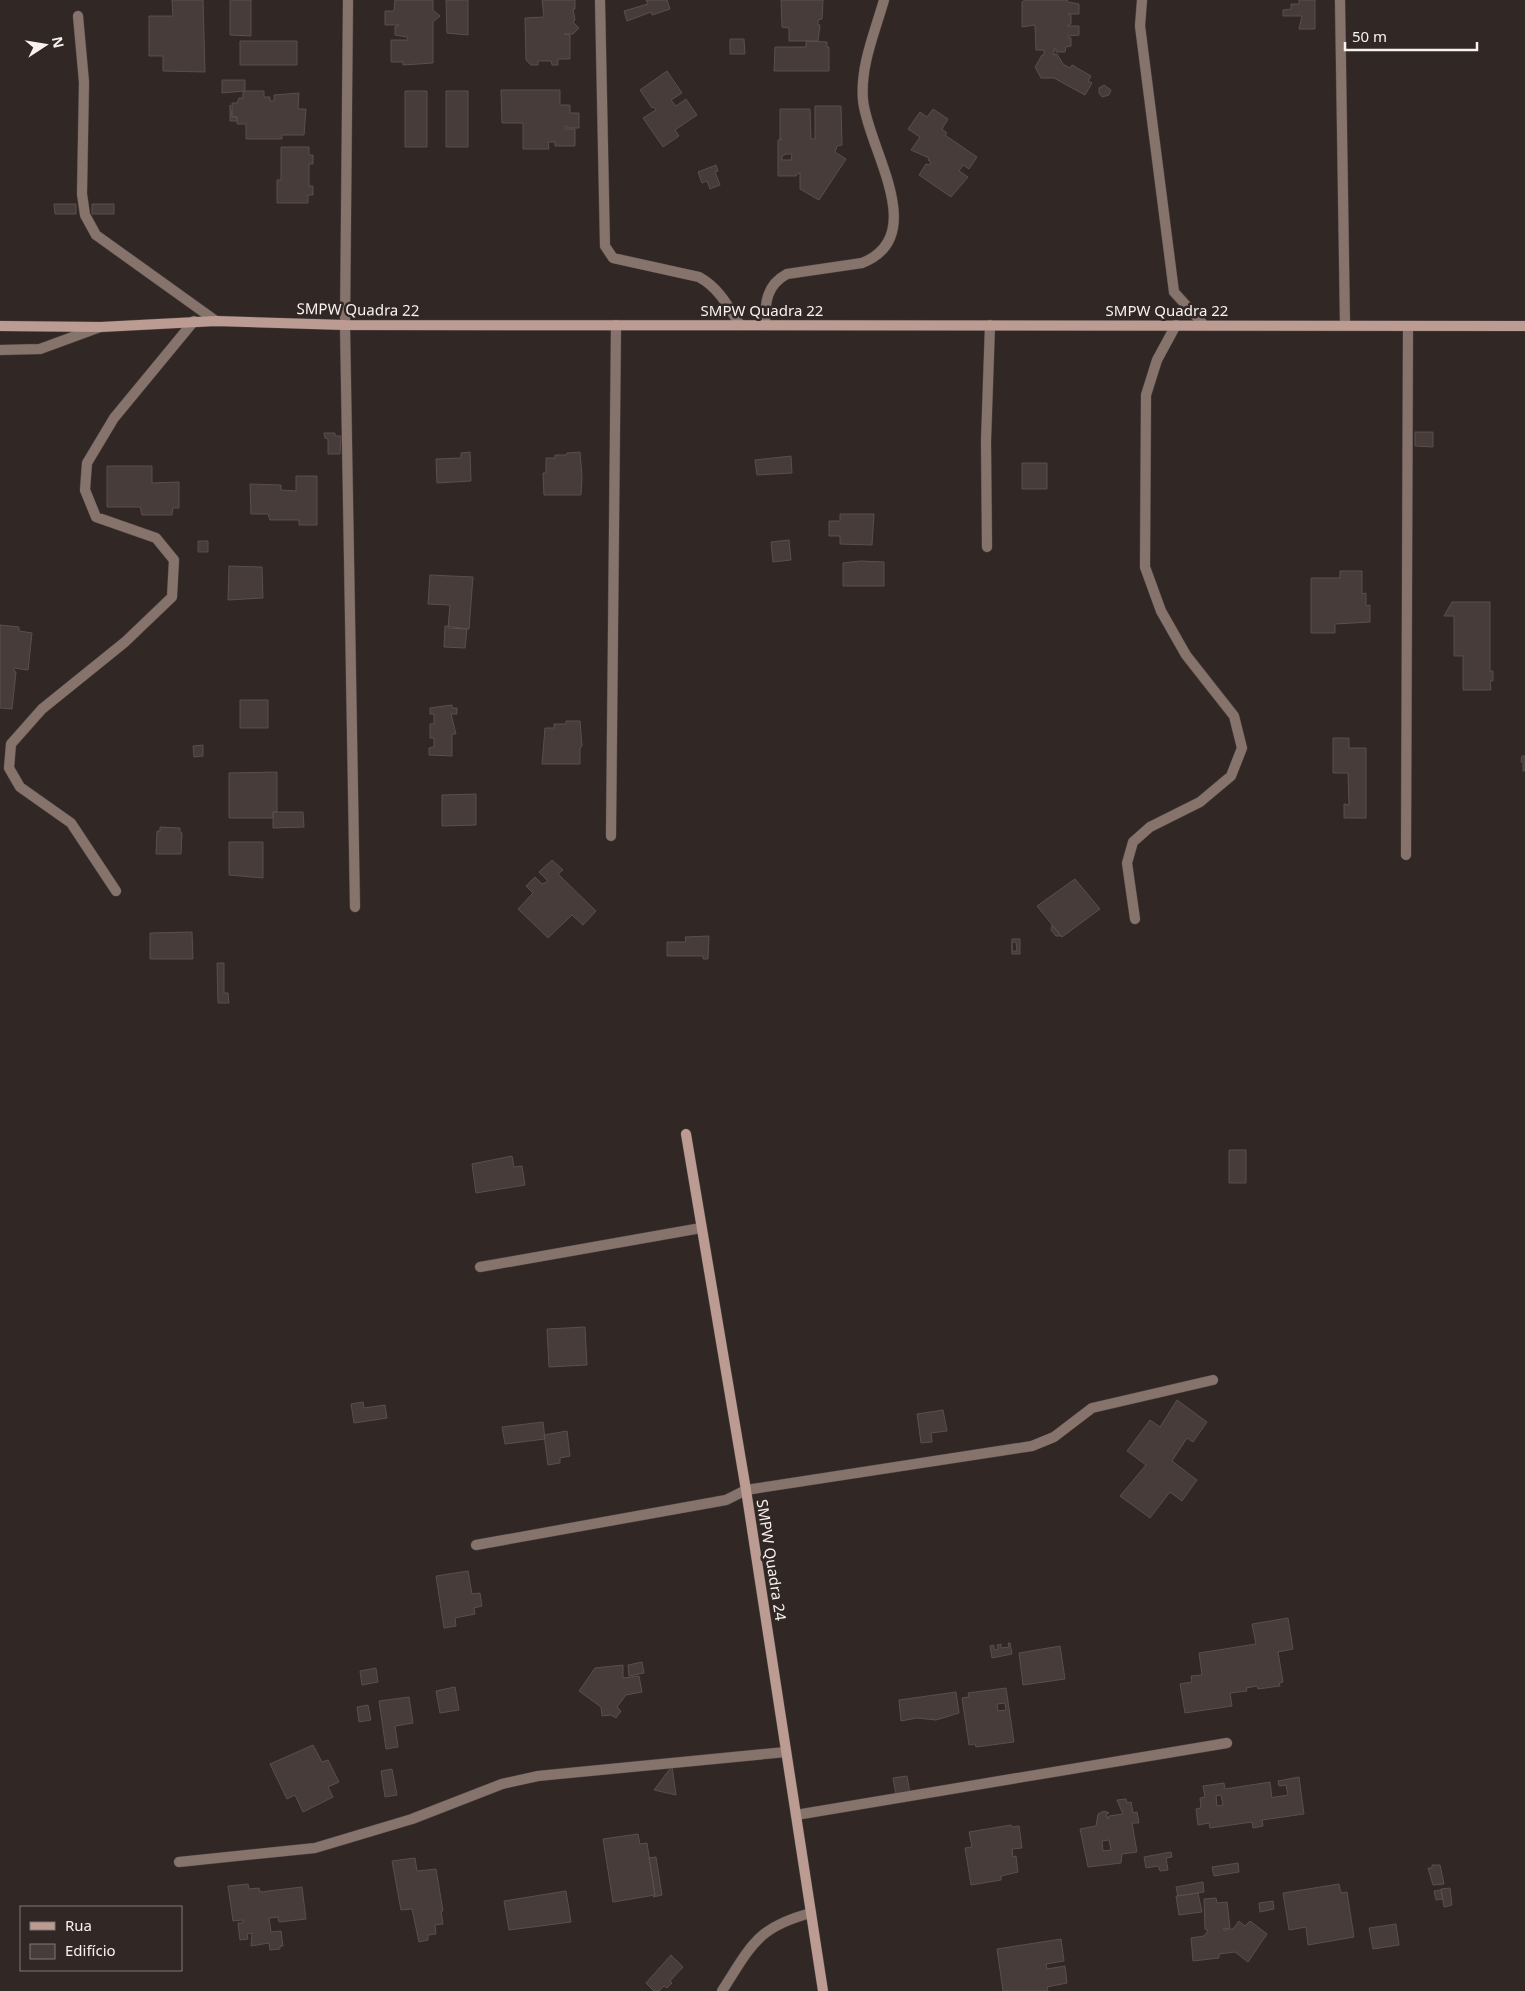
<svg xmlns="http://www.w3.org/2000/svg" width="1525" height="1991" viewBox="0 0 1525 1991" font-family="'Noto Sans',sans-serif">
<rect width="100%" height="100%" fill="#312724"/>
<path fill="#473c39" stroke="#5b4f4c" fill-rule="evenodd" d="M172,0H203L205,72L163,71V56H149V16H173Z
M230,0H251V36L230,35Z
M395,0H433V10L440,16L433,22V63L403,65V62H391V40H408L407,37L395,35V27L399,25H385V11H394Z
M446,0H468V35L447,33Z
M542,0H575V9H573L575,20L573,22L579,28L573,34H564L570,35V59H558V65H552L551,61H538V65H531L526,60L525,18L544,17Z
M646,0H667L670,9L652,15L651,12L627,21L624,11L648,4Z
M781,0H823L822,19L818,20V25H820L818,41H789V28L782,27Z
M1025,0H1067L1068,2L1079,4V14H1068L1071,15V24L1067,26H1079V35L1068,36L1069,38H1071V46L1066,47L1065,52H1056V49H1054V55L1057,54L1063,64L1070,68L1072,65L1091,76L1088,81L1092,83L1085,95L1054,78H1041L1035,67L1042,55H1044V50H1036L1035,25L1022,27V2Z
M1299,0H1315V29H1299L1302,16H1283V10L1291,9V4H1299Z
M730,39H744L745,54H730Z
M240,41H297V65H240Z
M806,41L827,42V47H829V71H774L775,47H806Z
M667,71L682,93L671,100L676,106L686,99L697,115L675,130L679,136L663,147L643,118L656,110L654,107L652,108L640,90Z
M222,80H245V91L222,93Z
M1104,85L1111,90L1109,95L1102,97L1099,93V88Z
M501,90H560V105H570V113H579V128H567V126H565V129H575V146H555V142H548L549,149H523V123H502Z
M243,91H264V97H270V101H274V95L299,93L298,109H306L304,135H282V139H246V124H237V117H232V103H237L239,98H243Z
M405,91H427V147H405Z
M446,91H468V147H446Z
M230,105L232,117H237V121H230Z
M815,106H841L842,145L837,146L835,152L846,159L819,200L800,189V173L797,174L796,176H778V140L782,139H780V109H810L811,139H815ZM786,154H792L791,160H782V156Z
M933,109L948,119L942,129L947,133L945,135L977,157L969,169L963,165L959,171L968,177L951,197L919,175L926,164L929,165L931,162L928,160L929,158L911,150L920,137L908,129L920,112L927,117Z
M281,147H309V155H313V164H309V186H313V195H308V203H277V180H281Z
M716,165L718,171L715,172L720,185L710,189L707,181L702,183L698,172Z
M54,204H76V214H55Z
M92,204H114V214H92Z
M1415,432H1433V447L1415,446Z
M324,433H335V436H341L340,454H328V439L325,438Z
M470,452L471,481L437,483L436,459L461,458V453Z
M580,452L582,477L581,495H544L543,473H546V458H555V455H566L567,453Z
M791,456L792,473L757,475L755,460Z
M1022,463H1047V489H1022Z
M107,466H152V483L179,482V508H173L172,515H142L140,507H107Z
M296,476H317V525H299V520H270L268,514H251L250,484L281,485V490L296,491Z
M840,514H874L872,545L840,544V536H829V521H840Z
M789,540L791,560L773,562L771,542Z
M198,541H208V552H198Z
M860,561L884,562V586H843V563Z
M229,566L262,567L263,598L228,600Z
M1340,571H1362V594L1366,593V606L1370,605V622L1335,624V633H1311V578H1340Z
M430,575L473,577L469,629L448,628L450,605L428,604Z
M1452,602H1490V671H1493V681H1490L1491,690H1463V656H1454V616H1444Z
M0,625L19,627V631L32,633L28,670L14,668V671L16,672L12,709L0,708Z
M445,626L467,629L465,648L444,647Z
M240,700H268V728H240Z
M452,705V708H457V714H451L456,734H452V756L429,755V748L434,747V738H430V724H434V714H430V708Z
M566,721H580L582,746L580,748V764H542L545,728H554V724H566Z
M1333,738H1349V748H1366V818H1344V804L1349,805L1348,773H1333Z
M203,745V756L194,757L193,746Z
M1522,756H1525V771H1523V762H1521Z
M277,772V812H273V818H229V773Z
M476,794V825L442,826V795Z
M273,812H303L304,827L273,828Z
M160,827L180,828V832L182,833L181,854H156L157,831H160Z
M229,842H263V878L229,875Z
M552,860L563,870L558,874L596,911L583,925L572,915L548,938L518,909L533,893L526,886L535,877L542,884L547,882V880L539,872Z
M1075,879L1100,909L1062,937L1037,906Z
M1052,925L1061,936H1056L1051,930Z
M192,932L193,959H150V933Z
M709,936L708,959H703V956H667V942H686L685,937Z
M1012,939H1020V954H1012ZM1012,942H1016L1017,951H1012Z
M217,963H224V993H228L229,1003H218Z
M1229,1150H1246V1183H1229Z
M512,1156L514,1167L522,1166L525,1185L476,1193L472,1164Z
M585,1327L587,1365L549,1367L547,1329Z
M1177,1400L1207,1422L1193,1442L1187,1438L1172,1461L1197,1480L1182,1501L1170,1492L1150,1518L1120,1496L1146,1465L1127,1451L1150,1420L1160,1427Z
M363,1402L364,1408L385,1405L387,1418L354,1423L351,1404Z
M943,1410L947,1431L931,1433L932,1442L921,1443L917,1414Z
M543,1422L545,1439L505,1444L502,1427Z
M567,1431L570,1456L560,1458V1463L548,1465L544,1435Z
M468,1571L472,1594L480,1593L482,1606L474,1608L475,1614L455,1618L456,1626L444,1628L436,1576Z
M1288,1618L1293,1649L1278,1652L1283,1682L1279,1683L1280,1686L1258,1689L1257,1686L1246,1688L1247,1691L1230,1693L1232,1706L1185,1713L1180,1684L1192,1682L1191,1676L1202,1675L1199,1653L1256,1644L1252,1624Z
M1008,1643H1010L1012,1654L992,1658L990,1646L994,1645V1650L998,1649L997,1645L1001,1644V1648L1009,1647Z
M1060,1646L1065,1679L1023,1685L1019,1653Z
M642,1662L644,1673L629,1676L628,1665Z
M623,1665V1678L639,1676L642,1692L626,1695L617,1707L621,1711L616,1718L611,1715L602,1716L601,1707L579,1691L595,1668Z
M376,1668L378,1682L362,1685L360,1671Z
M455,1687L459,1710L440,1713L436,1691Z
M1006,1688L1014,1742L976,1747L975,1744L969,1745L962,1698L969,1697L968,1693ZM1005,1703L1006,1710L998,1711L997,1704Z
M956,1692L959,1713L936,1720L917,1718L901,1721L899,1700Z
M409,1697L413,1723L395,1726L398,1747L386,1749L379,1701Z
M368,1705L371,1720L359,1722L357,1707Z
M313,1745L322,1762L328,1760L339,1782L328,1787L333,1797L303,1812L295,1795L287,1799L270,1764Z
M672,1766L676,1795L654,1790Z
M392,1769L397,1795L385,1797L381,1771Z
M907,1776L910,1793L896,1795L893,1778Z
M1299,1777L1304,1814L1262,1820L1263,1826L1253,1828L1252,1822L1210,1828L1209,1823L1198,1825L1196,1809L1201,1808L1200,1798L1205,1797L1203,1786L1224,1783L1225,1789L1270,1782L1272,1798L1275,1797L1288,1795L1286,1785L1279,1786L1278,1781ZM1221,1795L1223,1805L1217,1806L1216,1796Z
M1126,1799L1127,1803L1131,1802L1133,1813L1137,1812L1139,1823H1132L1137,1852L1122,1854L1121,1863L1088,1867L1080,1829L1096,1826L1098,1814L1104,1811L1109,1813L1106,1814L1108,1819L1109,1816L1123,1814L1117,1800ZM1109,1840L1111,1850L1103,1851L1102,1841Z
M1011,1825L1012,1827L1019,1826L1022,1848L1012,1849L1013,1857L1016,1856L1018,1872L1001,1876V1880L971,1885L965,1848L972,1847L969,1832Z
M638,1834L640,1844L647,1843L655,1895L613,1902L603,1839Z
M1171,1852L1172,1857L1166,1858L1168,1870L1160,1871L1158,1866L1146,1868L1144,1857Z
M656,1857L662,1895L653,1897L655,1895L649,1858Z
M415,1858L417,1871L436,1869L443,1911H441L443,1924L435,1925L436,1934L428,1935V1940L419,1942L412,1909L401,1910L392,1861Z
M1238,1863L1239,1872L1214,1876L1212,1867Z
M1432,1865H1440L1444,1884L1433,1885L1428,1868H1432Z
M1203,1882L1204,1892L1178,1896L1176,1887Z
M248,1884L249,1889L259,1888L260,1892L302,1887L306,1919L279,1922L278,1917L269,1918L271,1932L281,1931L283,1946H280V1949L270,1950L269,1943L251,1946L252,1933L247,1934L248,1939L240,1940L238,1923H243V1920L233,1921L228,1886Z
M1339,1884L1341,1893L1347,1892L1354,1937L1308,1945L1306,1927L1289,1930L1283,1893Z
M1450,1888L1452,1905L1444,1907L1441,1889Z
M1441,1890L1443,1899L1436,1900L1434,1891Z
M566,1891L571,1922L509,1930L504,1901Z
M1198,1893L1202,1912L1179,1915L1176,1896Z
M1216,1898L1217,1903L1227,1902L1230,1928L1223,1929L1226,1931V1929H1233L1239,1921L1245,1926L1250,1921L1267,1934L1248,1962L1235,1952L1219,1954V1958L1193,1961L1191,1938L1204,1936L1208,1931L1205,1929L1204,1899Z
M1273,1901L1274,1909L1260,1912L1259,1903Z
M1396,1924L1399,1945L1373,1949L1369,1928Z
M1061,1939L1064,1961L1046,1964L1047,1969L1065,1966L1067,1983L1047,1987L1048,1991H1003L997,1949Z
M671,1955L683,1967L670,1981L672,1983L667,1988L664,1986L659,1991H654L646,1983Z"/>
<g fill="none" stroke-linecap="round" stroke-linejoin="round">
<g stroke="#4d4340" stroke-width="11">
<path id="street" d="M348,0L345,325L355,907
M600,0L605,246L613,258L699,277C719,288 728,306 740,325
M1142,0L1140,26L1174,292L1204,325
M1340,0L1345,325
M78,16L84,82L82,194L85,215L96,235L216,321
M765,325C765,303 766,285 787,274L862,263C931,236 867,147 863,100C860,66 875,32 884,0
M0,350L40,349L100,327
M987,547L986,441L990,325
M611,836L616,325
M1406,855L1408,326
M116,891L71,823L20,787L9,768L11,744L42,709L125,642L172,597L174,560L156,538L96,517L85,490L87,463L114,418L194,321
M1135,919L1127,863L1133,842L1150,827L1200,802L1231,776L1242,748L1234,716L1186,655L1161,611L1145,567L1146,395L1157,360L1176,325
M480,1267L701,1228
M476,1545L726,1500L746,1490L1032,1446L1054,1437L1092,1408L1213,1380
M796,1815L1227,1743
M179,1862L315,1848L412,1819L502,1784L538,1776L786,1752
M722,1991C751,1946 757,1927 811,1913"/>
</g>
<g stroke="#4d4340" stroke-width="11">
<path id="secondary" d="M0,326L101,327L216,321L345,325L1525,326
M686,1134L746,1490L823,1991"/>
</g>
<use href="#street" stroke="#86736c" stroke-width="10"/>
<use href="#secondary" stroke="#bc9c92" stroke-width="10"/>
</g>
<g text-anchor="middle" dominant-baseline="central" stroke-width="5" stroke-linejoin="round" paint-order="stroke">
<g font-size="15" fill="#f8f1ee" stroke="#312724">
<text transform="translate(358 309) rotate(1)">SMPW Quadra 22</text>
<text x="762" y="310">SMPW Quadra 22</text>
<text x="1167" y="310">SMPW Quadra 22</text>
<text transform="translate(772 1560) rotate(81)">SMPW Quadra 24</text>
</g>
</g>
<rect x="20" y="1906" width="162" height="65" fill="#312724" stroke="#817875"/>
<rect x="30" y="1922" width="25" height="8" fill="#bc9c92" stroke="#817875"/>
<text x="65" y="1931" font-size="15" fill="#f8f1ee">Rua</text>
<rect x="30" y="1944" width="25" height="15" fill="#473c39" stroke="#817875"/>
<text x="65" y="1956" font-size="15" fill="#f8f1ee">Edifício</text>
<g transform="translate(45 45) rotate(78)" stroke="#312724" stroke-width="4" paint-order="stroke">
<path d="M0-4L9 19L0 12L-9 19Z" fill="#f8f1ee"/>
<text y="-8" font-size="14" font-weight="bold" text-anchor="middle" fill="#f8f1ee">N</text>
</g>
<path d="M1345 42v8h132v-8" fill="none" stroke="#f8f1ee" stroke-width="2.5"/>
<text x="1352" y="42" font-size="15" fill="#f8f1ee" stroke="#312724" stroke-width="4" paint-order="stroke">50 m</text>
</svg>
